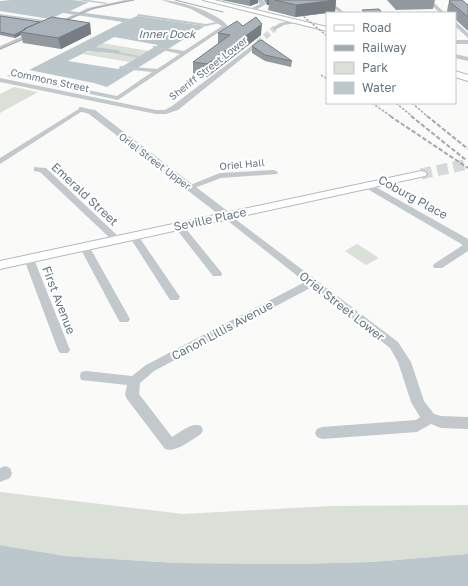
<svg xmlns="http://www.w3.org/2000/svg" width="468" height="586" viewBox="0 0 468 586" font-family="'Golos Text',sans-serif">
<rect width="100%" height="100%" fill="#fafaf8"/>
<path fill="#dadfd7" d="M102,43L149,51L136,58H139L137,61L134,59L129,62L82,54C95,47 108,58 121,52L96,47Z
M14,87L38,92L0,113V94Z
M357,244L379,258L366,265L345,251Z
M0,492L183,514L331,506L468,505V554L372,562L297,564L175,563L66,556L0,545Z"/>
<path fill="#bbc7cb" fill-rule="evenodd" d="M11,0H72L89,2L70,11L130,19L137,16L205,26L107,87L94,83L29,70L123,22L63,13L50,19L0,11V1ZM114,37L158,45L118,69L68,61L88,51L118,54L121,51L96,47Z
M0,545L66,556L175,563L297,564L372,562L468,554V586H0Z"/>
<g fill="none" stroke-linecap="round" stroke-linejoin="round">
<path stroke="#d5d9db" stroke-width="6" stroke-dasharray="6 3" stroke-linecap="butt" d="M258,43L275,28"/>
<path stroke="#d5d9db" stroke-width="11" stroke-dasharray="11 5.5" stroke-linecap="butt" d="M421,174L468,164"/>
<g stroke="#b3babf" stroke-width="2">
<path id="secondary" d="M203,0H214L327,27V31Z
M455,71L468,75V81L455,77Z
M421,171L425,172L427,174L425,176L0,269V261Z"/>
</g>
<path fill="#c3c8cc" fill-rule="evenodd" d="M77,0H88L108,3L106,4Z
M0,14L51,21L53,22L51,23L0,16Z
M138,14L206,24L222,21L224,22L206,26L137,16Z
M118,52L145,57L147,58L145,59L119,54Z"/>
<path fill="#c3c8cc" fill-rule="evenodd" d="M125,0H133L91,10L56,26L51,25L88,8Z
M161,0C178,0 217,12 228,26L118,100L7,76L10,74L117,96L152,72L122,69L119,67L120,66L157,69L180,54L153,48V46L184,51L222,26L191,9Z
M324,0H329L345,13H340Z
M426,0H431L445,13H440Z
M455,21L468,33V38L455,26Z
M34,31L36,34L0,50V46Z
M455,54L468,57V61L455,58Z
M82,107L84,108V110L0,164V158Z
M34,167L46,168L119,237L121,239L119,241H113L40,172L34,171Z
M274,170L278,172L277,174L221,178L189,190L185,187L220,173Z
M367,182L468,239V251L442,268H434L433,266L434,264L463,245L364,187V183Z
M226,212L398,342L411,362L424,401L434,414L441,416L468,417V429L441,428L431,424L417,432L322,439L317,437L315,433L317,429L322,427L416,420L420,417L411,402L398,362L390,348L312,287L154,371L140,383L139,394L172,437C181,432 191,422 201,426L203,430L201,434C191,440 176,453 165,449L127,399L125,395L127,385L81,380L80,376L81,372L86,371L132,376L146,365L305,282L223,217L221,215Z
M179,223L182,224L221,272L222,274L221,276H213L174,226Z
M134,233L137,234L178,294L180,297L178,300H170L129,236Z
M84,243L89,246L130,319L128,322H120L118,319L79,246Z
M29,256L34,259L70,350L68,353H60L58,350L24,259Z
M5,466L10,468L12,473L10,478L0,482V468Z"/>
<path fill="#c3c8cc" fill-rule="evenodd" d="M257,0H263L266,4L254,11H250V9L260,4Z
M299,19L302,21L301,22L284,25L275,30L272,28L280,23Z
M455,40H468V44H455Z
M258,41L261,43L260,44L178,110L166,114H156L0,82V78L156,110H165L172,106Z
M79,107L95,110L230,213L231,215L230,217H222L89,114L79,111Z"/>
<use href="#secondary" fill="#fff" fill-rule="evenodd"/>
<path stroke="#a2aab0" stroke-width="1" d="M175,0L223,12
M57,24L94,8L134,0
M0,49L31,36"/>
<path stroke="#a2aab0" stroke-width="1.5" stroke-dasharray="2.5 1.5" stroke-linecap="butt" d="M276,0L303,16L327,36
M321,75L327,79
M372,103L392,117
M396,103L413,117
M412,103L428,117"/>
<path stroke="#a2aab0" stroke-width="2" stroke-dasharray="4.5 2" stroke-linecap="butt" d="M390,116L468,168
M411,116L466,160
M427,116L468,149"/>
</g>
<path fill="#929a9f" d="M221,0H258V3L250,6Z
M264,0H336L335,12L295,17L268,10L269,5H267Z
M387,0H435L433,9L396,10Z
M449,1L468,5V31L455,19V13H448L447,11Z
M0,16L40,22L90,23L91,34L61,49L23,43L21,35L15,38L0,35Z
M243,26L261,35L207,77L193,74V62L218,44V33Z
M252,46L292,61L291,67L265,61L252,53Z"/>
<path fill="#777d82" d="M250,0H258V3L250,6Z
M267,0H269V5H267Z
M336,0L335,12L295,17L296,5Z
M90,23L91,34L61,49L58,38Z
M262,24L261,35L207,77V64Z
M20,32L21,35L15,38L14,35Z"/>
<path fill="#aab3b9" stroke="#777d82" d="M275,0H336L296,5Z
M450,0H462L468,5V17L449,1Z
M379,9L382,13H365L362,10Z
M0,16L40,22L24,29V30L14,35L0,32Z
M52,17L90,23L58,38L20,32L26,29H24Z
M256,17L262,24L207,64L193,62L230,35L218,33L237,21L243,26Z
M260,40L263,41L292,61L265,55L252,46Z"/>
<g text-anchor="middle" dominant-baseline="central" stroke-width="4" stroke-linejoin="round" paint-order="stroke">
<g font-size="10" fill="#657683" stroke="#fff">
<text transform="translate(208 68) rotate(-38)">Sheriff Street Lower</text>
<text transform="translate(50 80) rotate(12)">Commons Street</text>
<text transform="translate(155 161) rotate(37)">Oriel Street Upper</text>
<text transform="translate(242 164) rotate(-5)">Oriel Hall</text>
</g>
<g font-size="11" font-style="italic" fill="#60757c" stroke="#fff">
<text x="167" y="33">Inner Dock</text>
</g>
<g font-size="12" fill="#657683" stroke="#fff">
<text transform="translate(85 194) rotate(43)">Emerald Street</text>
<text transform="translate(413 197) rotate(29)">Coburg Place</text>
<text transform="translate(210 219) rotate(-12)">Seville Place</text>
<text transform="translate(59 300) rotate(69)">First Avenue</text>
<text transform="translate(342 306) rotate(38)">Oriel Street Lower</text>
<text transform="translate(222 330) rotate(-28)">Canon Lillis Avenue</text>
</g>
</g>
<rect x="326" y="12" width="130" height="92" fill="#ffffff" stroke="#c1c8cd"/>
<rect x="334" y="25" width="20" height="6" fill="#ffffff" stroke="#c1c8cd"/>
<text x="362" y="32" font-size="12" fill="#657683">Road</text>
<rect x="334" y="45" width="20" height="6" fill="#a2aab0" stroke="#c1c8cd"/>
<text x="362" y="52" font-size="12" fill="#657683">Railway</text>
<rect x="334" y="62" width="20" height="12" fill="#dadfd7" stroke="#c1c8cd"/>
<text x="362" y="72" font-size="12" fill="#657683">Park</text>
<rect x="334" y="82" width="20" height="12" fill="#bbc7cb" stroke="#c1c8cd"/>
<text x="362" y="92" font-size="12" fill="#657683">Water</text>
</svg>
